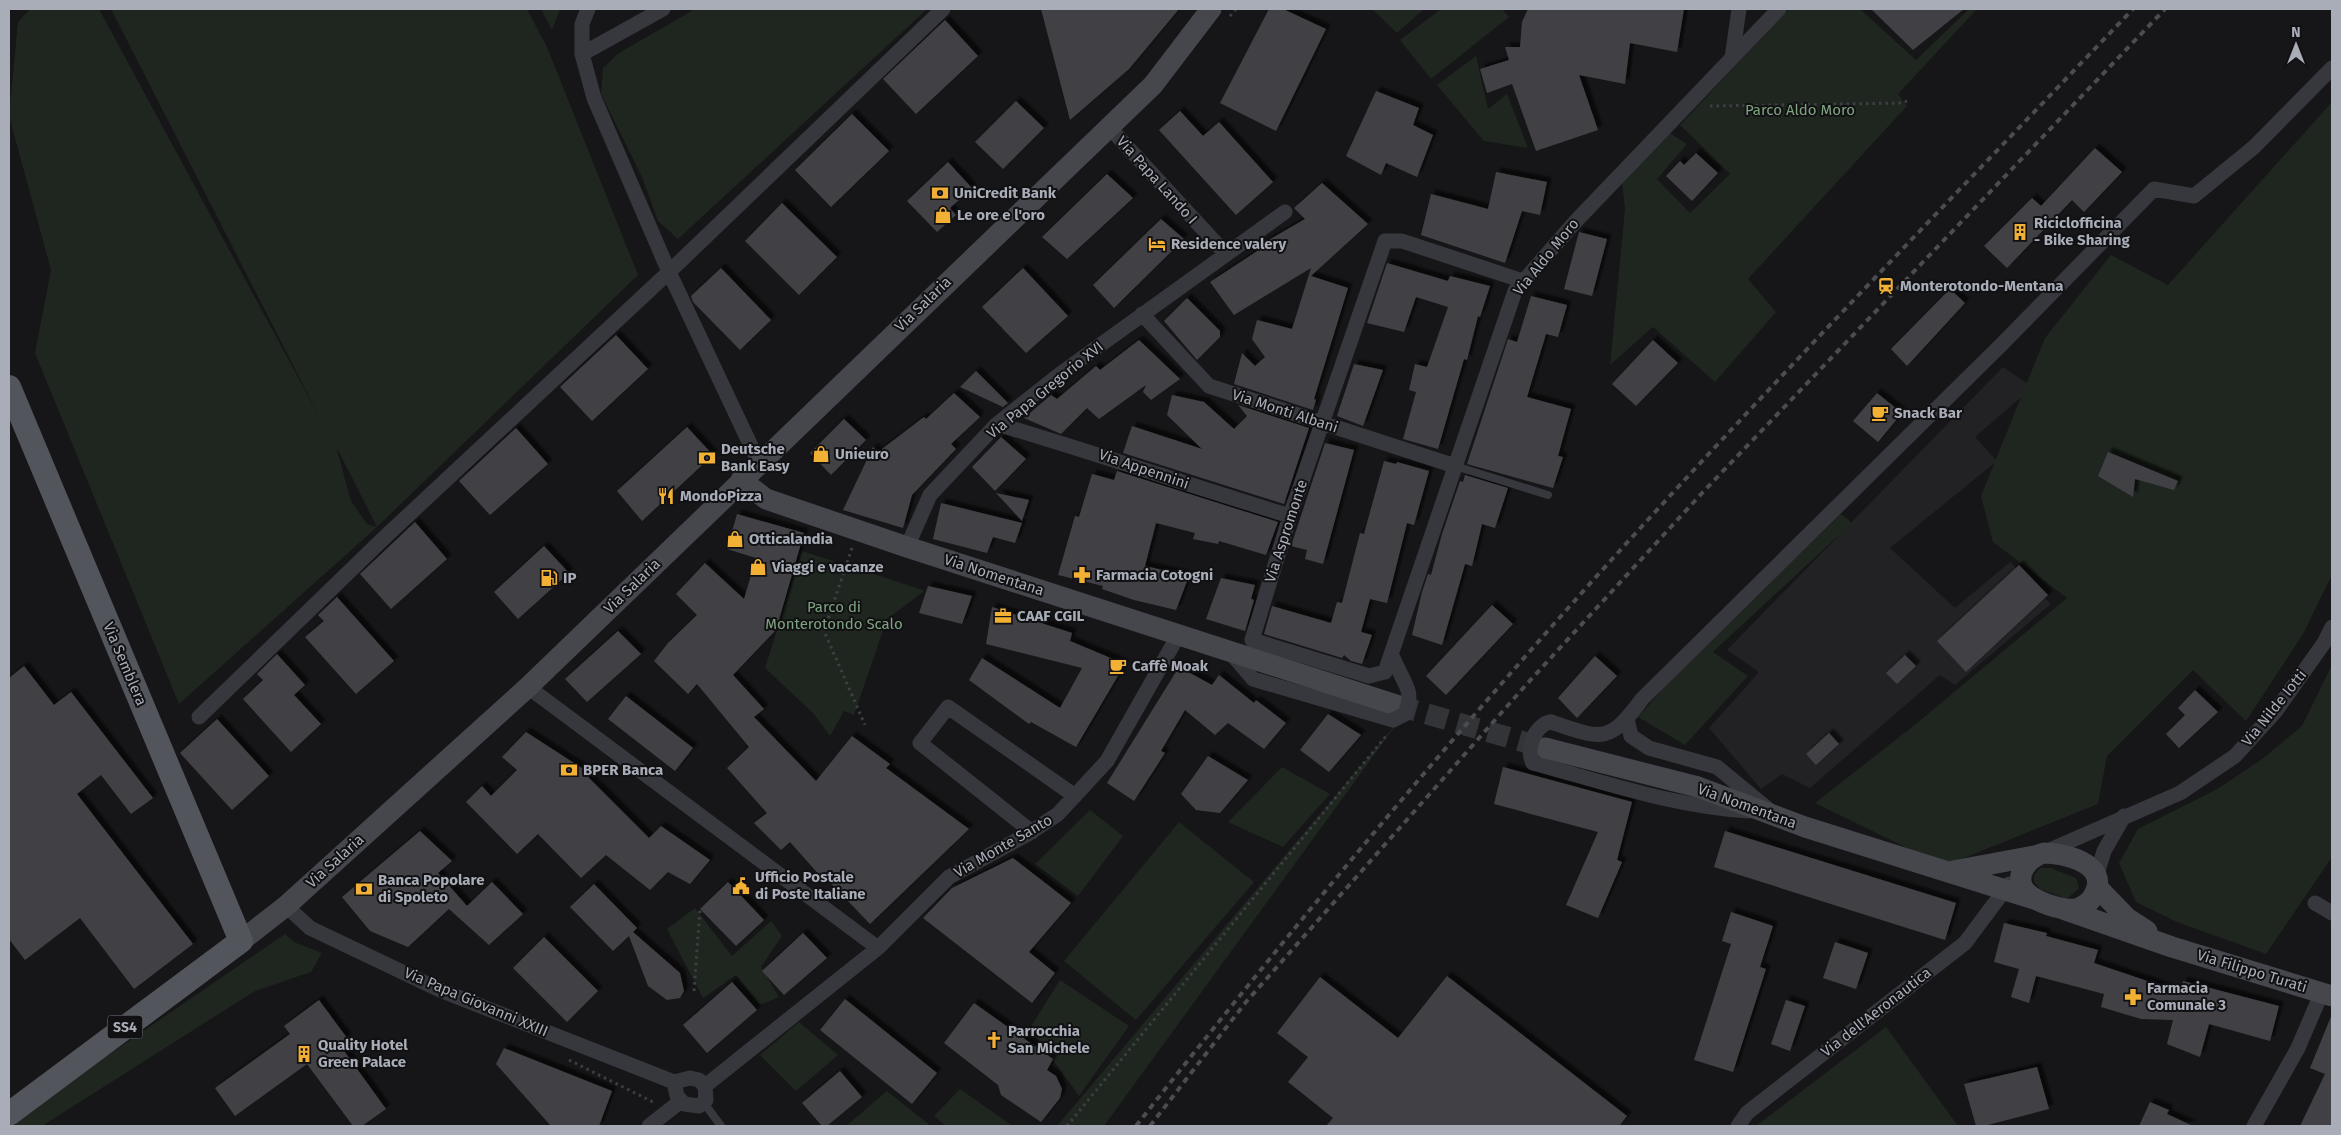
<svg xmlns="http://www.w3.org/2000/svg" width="2341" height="1135" viewBox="0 0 2341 1135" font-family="'Fira Sans',sans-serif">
<defs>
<filter id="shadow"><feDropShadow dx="4.5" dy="-4.5" stdDeviation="1" flood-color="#0009"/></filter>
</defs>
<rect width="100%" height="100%" fill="#161618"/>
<path fill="#222225" d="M2003,367L2033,387L1975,437L1997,461L1890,548L1955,608L2010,562L2051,604L1955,685L1940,675L1810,788L1782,774L1761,789L1709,728L1759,672L1727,650Z"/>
<path fill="#1e261f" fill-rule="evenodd" d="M30,9H99L319,416L111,9H527L547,47L638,275L377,527L179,704L35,353L51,270L9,116L18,22ZM337,450H338L377,527L367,524L351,501Z
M541,9H560L552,30Z
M695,9H927L678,239L658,221L642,177L601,94L603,68L619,53Z
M1372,9H1424L1397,33Z
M1441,9H1502L1509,17L1431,79L1400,40Z
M1789,9H1860L1916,60L1969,9H1977L1898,94L1907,106L1748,279L1776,312L1715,382L1653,327L1610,365L1625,209L1622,183L1668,132L1687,144L1657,179L1690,213L1730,174L1680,125Z
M1476,56L1488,109L1507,94L1528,148L1484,141L1437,85Z
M2332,102V575L2303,634L2246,721L2193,670L2107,756L2098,804L1944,866L1815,803L1917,723L2067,598L1993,542L1981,496L2045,338L2111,255L2168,285Z
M1841,514L1852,523L1713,652L1748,676L1685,745L1638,717L1669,682Z
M802,551L923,590V592L887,619L854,715L844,711L830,736L814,714L765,668Z
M2332,665V857L2266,954L2177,922L2136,902L2119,863L2138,829L2219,788L2262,759L2302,726Z
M1401,718L1104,1126H1057Z
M1282,767L1330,794L1283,847L1228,822Z
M1090,810L1123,836L1078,896L1035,864Z
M1179,822L1254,882L1136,1020L1064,961Z
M2040,868H2051L2076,878L2079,888L2067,899L2040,889L2034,882V875Z
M695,908L732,956L771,921L782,936L761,967L779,997L760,1005L736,975L703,998L667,929Z
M285,934L294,942L322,953L311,972L255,991L42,1126L9,1125V1123Z
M1060,980L1129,1026L1079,1096L1030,1028Z
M799,1022L838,1055L796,1091L760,1055Z
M1886,1027L1958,1126H1756Z
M960,1089L1013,1126H946L934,1116Z
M887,1091L931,1126H846Z"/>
<path fill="#404145" filter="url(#shadow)" d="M1041,9H1179L1129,69L1070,120Z
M1269,9H1283L1326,29L1276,131L1220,103Z
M1528,9H1684L1677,52L1630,43L1625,84L1579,75L1598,130L1536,151L1512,84L1487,93L1480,69L1509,60L1505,47H1520L1522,22Z
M1871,9H1964L1913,50Z
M945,20L978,56L916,114L883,79Z
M1376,91L1419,108L1413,125L1433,135L1417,177L1386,163L1381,175L1346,156Z
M1016,101L1044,128L1003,169L975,142Z
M1180,111L1203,136L1219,122L1273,182L1236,215L1159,130Z
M852,114L889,151L831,207L795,170Z
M2095,148L2122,172L2084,212L2072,200L2007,268L1984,246L2032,198L2041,206Z
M1696,153L1718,173L1692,201L1666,176L1680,161L1684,165Z
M948,162L972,188L950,208L956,215L937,232L907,201Z
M1496,172L1547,182L1540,215L1522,211L1505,263L1421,235L1431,194L1488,209Z
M1107,174L1133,198L1067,259L1042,237Z
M1322,183L1368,224L1311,276L1348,288L1314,399L1316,400L1313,410L1234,384L1242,353L1255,366L1265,357L1252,339L1257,320L1292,329L1311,268L1234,315L1210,282L1262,248L1260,245L1305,219L1294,208Z
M782,203L837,257L799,295L745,241Z
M1161,219L1184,239L1114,308L1093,285Z
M1579,232L1607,239L1592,296L1564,289Z
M1387,263L1448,281L1450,276L1490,286L1480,317L1478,316L1467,360L1464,359L1438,449L1403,439L1416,392L1409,390L1415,364L1427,367L1448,307L1416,297L1404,332L1367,323Z
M721,268L771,320L740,350L693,302L691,296Z
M1023,268L1068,316L1026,353L982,307Z
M1950,289L1965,303L1907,366L1891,349Z
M1531,296L1567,305L1558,337L1546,334L1527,397L1571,409L1558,456L1563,457L1553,488L1467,464L1508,339L1517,342Z
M1187,298L1220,331V337L1197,360L1164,321Z
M616,335L648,369L592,421L560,387Z
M1139,340L1180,379L1151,400L1143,392L1146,385L1099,419L1087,408L1061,434L1024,418L1051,395L1057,399L1096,366L1100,370Z
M1653,340L1678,363L1636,406L1612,384Z
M1354,364L1383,370L1363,426L1337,416Z
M976,371L1008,403L1003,407L960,387Z
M954,393L980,417L951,444L956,449L912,495L903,528L843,510L873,447L878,452L924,417L926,419Z
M1877,393L1902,413L1878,442L1853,421Z
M1172,395L1204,402L1234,429L1247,416L1238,405L1309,428L1284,504L1123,453L1132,426L1202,449L1167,415Z
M844,419L866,440L831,475L810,453Z
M687,427L713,455L642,521L617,491Z
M516,428L548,464L490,515L459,481Z
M1001,437L1026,459L995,491L972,467Z
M1325,443L1354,450L1323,564L1305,559L1307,550L1291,546Z
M2108,452L2178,481L2174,490L2135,479L2133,497L2098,476Z
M1384,461L1396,464L1397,462L1429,471L1414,525L1407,523L1387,603L1370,599L1361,632L1372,635L1362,664L1351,661L1344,655L1342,658L1264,634L1272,606L1331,623L1337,602L1342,603L1360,533L1364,534Z
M1117,471L1278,522L1266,555L1219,541L1218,544L1193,539L1195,533L1156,523L1145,566L1189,576L1176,610L1134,600L1102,589L1103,586L1058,575L1075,516L1079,517L1092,474L1114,480Z
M1465,475L1508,488L1495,528L1482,524L1472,566L1465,564L1442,645L1412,635L1422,592L1428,574L1431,575L1442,534L1460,481L1463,482Z
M996,493L1029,500L1022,521Z
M941,503L1022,523L1015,543L993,537L987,553L933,539Z
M737,514L804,533L776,630L733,675L764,709L754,717L816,781L852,736L890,764L886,768L969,829L870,924L824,876L822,878L790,842L781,850L754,823L767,813L727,768L749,747L697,684L688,694L654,661L668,643L697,615L676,594L705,563L744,599L756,558L727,549Z
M415,522L447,559L391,609L360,574Z
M544,546L569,573L518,619L494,592Z
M2019,565L2048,595L1966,672L1937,641Z
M1221,578L1255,585L1251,599L1254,600L1245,631L1206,619Z
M928,586L972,596L962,624L919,613Z
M337,597L394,661L356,694L305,637L324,621L318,615Z
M1492,605L1513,624L1446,695L1426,676Z
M992,607L1072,633L1070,641L1125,664L1076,747L1031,722L1029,724L969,680L982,658L1060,708L1082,668L986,644Z
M618,631L641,654L587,702L565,679Z
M277,654L305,685L294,695L321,724L291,752L243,699L263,680L257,674Z
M1905,655L1916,666L1897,684L1886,673Z
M1595,656L1617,676L1577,718L1558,698Z
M24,666L54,705L71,692L153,798L131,814L101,775L77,794L193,944L134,989L80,918L25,960L9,939V678Z
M1179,667L1212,685L1219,675L1254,703L1256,700L1286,723L1264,749L1228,723L1215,735L1185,710L1161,751L1165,753L1134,801L1107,783Z
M2195,690L2218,712L2179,748L2166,734L2185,715L2178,708Z
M626,696L693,748L675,771L608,719Z
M1328,714L1361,735L1329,772L1300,750Z
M217,719L269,776L232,810L180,753Z
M526,732L591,774L588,777L649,838L661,826L710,860L690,884L668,872L650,890L606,855L581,878L538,834L517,854L466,802L482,786L491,796L517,770L502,757Z
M1829,733L1839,744L1816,765L1806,754Z
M1208,756L1248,780L1220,813L1196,810L1181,794Z
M1503,767L1632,802L1617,860L1622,862L1598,918L1566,905L1598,832L1494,804Z
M420,831L452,861L438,873L467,906L492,882L523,914L489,945L449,909L408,947L370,931L342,897Z
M1725,831L1956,903L1945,940L1714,867Z
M1013,858L1071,903L1029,952L1055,973L1032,1003L923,918L952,888Z
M728,882L764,920L736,946L700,909Z
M594,884L637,928L633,932L680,973L684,991L680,998L667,1000L648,986L629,936L613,951L570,907Z
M1731,912L1773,926L1760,967L1766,969L1733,1072L1694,1060L1731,944L1722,941Z
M2004,923L2047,933L2046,936L2098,950L2094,963L2180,992L2183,981L2279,1006L2270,1041L2209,1024L2200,1057L2167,1044L2173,1020L2141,1019L2101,1007L2104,994L2036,976L2029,1003L2011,997L2019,969L1994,962Z
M803,933L827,958L784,995L762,971Z
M544,937L598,991L567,1022L513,968Z
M1835,942L1868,953L1856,989L1823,978Z
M1447,976L1627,1116L1619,1126H1326L1333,1118L1288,1082L1308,1057L1277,1033L1320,977L1398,1038Z
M732,982L757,1010L707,1053L683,1025Z
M845,999L937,1073L912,1104L820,1030Z
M319,1000L347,1038L339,1044L386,1109L362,1126H353L307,1064L235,1116L215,1088L290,1034L284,1026Z
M1786,1000L1805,1006L1790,1051L1771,1044Z
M974,1003L1053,1059L1047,1070L1056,1076L1062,1089L1060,1098L1041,1122L1001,1095L998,1085L944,1043Z
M2332,1014V1126H2300L2325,1074L2310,1068Z
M504,1048L612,1091L599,1126H551L496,1064Z
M2037,1067L2049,1109L1984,1126H1976L1964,1084Z
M840,1071L862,1097L827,1126H822L802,1103Z
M2150,1102L2169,1110L2167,1114L2193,1126H2139Z"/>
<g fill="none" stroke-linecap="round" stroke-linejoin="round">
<path stroke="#333438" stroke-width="21" stroke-dasharray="21 11" stroke-linecap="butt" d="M1396,705L1545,748"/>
<path stroke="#3d3f44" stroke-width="3" stroke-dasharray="2.5 4" stroke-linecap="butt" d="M1230,16L1236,9
M1710,106L1902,103L1909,100
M852,548L824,631L865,725
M694,991L700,909
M569,1060L653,1102
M1067,1126L1386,736"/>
<path stroke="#37383d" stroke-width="8" d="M1455,466L1548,495
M704,1103L721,1126"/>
<path stroke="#37383d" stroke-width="15" d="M663,9L582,54L594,98L669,272L759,463
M582,54V24L588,9
M1732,58L1739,9
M1109,127L1226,254
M1142,314L1209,386L1455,466
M997,424C1095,453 1192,486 1290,516
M907,547L930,495L997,424L1060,374L1285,212
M1252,640L1369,676L1385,672L1515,291L1575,222L1779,9
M1252,640L1290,516L1385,241H1402L1523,281
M1230,652L1253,679L1393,720
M1392,656L1404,681
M528,687L878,948
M199,717L386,536L669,272L943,9
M1627,719L1631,736L1649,748L1717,767L1768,809
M1551,722C1600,738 1608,746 1642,699L2001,345L2154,189L2194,196L2254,147L2332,68
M1533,763C1604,782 1675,807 1749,811
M1032,832L920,743L948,707L1075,796
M2045,852L2180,793L2235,756L2275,712L2324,643L2332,627
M2096,877L2104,851L2124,816
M2315,903L2332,913
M286,906L310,928L440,990L674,1082
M690,1078L699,1080L705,1086L706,1100L699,1106L684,1104L677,1096L674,1082Z
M705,1086L878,948L949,877L1028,834L1058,814L1107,761L1179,634
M649,1126L681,1101
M1738,1126L1747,1113L1965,943L2009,884
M2254,1126L2298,1048L2322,992"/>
<path stroke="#45474d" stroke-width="21" d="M741,480L766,499L907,547L1396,705
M1545,748L1698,787L1805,827L2040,901
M2044,853C2063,853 2109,863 2095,893C2092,900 2087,905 2079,908C2065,913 2030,901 2023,888C2015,872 2030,857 2044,853Z
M1953,871L2034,856
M2098,888L2127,918L2147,931
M2063,909L2172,947L2332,996
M241,941L286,906L528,687L1153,85L1211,9"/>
<path stroke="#53555c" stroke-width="24" d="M9,387L241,941L9,1114"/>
<path stroke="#4a4c52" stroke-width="4" stroke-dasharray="6 5" stroke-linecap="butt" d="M1136,1126C1283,939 1436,755 1595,578C1770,384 1953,197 2133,9
M1150,1126L1246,1002L1525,686L1703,492L2165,9"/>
<path stroke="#37383d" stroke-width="15" d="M1393,720L1405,714C1410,701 1411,694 1404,681
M1533,763C1525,750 1535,724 1551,722"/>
</g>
<defs>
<g id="bank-bare" transform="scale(1.35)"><path d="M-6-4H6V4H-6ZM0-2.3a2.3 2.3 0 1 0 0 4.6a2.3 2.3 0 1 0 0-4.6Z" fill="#f2b134" stroke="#111113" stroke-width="2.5" paint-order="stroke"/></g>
<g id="shop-bare" transform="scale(1.35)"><path d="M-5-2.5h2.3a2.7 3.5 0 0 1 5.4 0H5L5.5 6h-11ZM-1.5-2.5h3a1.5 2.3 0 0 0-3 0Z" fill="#f2b134" stroke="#111113" stroke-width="2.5" paint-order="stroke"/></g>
<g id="building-bare" transform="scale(1.35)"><path d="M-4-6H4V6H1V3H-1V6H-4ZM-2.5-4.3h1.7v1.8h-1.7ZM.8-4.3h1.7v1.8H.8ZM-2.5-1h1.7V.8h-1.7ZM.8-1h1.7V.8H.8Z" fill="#f2b134" stroke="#111113" stroke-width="2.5" paint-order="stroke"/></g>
<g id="hotel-bare" transform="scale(1.35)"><path d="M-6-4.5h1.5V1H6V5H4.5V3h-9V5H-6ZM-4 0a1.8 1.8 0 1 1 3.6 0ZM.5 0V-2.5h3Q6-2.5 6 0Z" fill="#f2b134" stroke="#111113" stroke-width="2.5" paint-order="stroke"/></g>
<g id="station-bare" transform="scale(1.35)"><path d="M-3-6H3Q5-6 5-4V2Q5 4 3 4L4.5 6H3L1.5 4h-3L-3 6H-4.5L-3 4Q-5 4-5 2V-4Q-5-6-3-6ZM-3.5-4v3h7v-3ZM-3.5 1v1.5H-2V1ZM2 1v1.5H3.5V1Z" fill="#f2b134" stroke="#111113" stroke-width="2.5" paint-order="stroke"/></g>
<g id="cafe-bare" transform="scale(1.35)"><path d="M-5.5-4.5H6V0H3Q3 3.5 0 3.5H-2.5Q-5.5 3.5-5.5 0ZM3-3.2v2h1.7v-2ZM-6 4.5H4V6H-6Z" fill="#f2b134" stroke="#111113" stroke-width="2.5" paint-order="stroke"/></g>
<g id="restaurant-bare" transform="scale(1.35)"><path d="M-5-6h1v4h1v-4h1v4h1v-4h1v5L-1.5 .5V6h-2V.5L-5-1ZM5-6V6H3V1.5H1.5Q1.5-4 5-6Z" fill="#f2b134" stroke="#111113" stroke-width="2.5" paint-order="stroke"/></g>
<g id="pharmacy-bare" transform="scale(1.35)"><path d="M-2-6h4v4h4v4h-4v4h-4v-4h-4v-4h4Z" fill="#f2b134" stroke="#111113" stroke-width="2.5" paint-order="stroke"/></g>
<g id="fuel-bare" transform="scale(1.35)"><path d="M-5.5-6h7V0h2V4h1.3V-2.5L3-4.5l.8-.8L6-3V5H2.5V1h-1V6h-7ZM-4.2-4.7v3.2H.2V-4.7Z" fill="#f2b134" stroke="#111113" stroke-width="2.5" paint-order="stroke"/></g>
<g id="office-bare" transform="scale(1.35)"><path d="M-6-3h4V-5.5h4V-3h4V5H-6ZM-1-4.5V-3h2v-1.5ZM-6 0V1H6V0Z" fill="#f2b134" stroke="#111113" stroke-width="2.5" paint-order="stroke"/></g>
<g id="civic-bare" transform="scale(1.35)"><path d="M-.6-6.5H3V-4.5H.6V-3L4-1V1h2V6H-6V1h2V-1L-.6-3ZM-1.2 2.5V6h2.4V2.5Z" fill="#f2b134" stroke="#111113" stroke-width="2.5" paint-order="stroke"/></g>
<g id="church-bare" transform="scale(1.35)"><path d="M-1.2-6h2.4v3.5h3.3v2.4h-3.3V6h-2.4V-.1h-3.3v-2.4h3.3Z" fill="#f2b134" stroke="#111113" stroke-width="2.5" paint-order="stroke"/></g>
</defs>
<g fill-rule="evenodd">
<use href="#bank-bare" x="940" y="193"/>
<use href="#shop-bare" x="943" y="215"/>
<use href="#building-bare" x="2020" y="232"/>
<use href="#hotel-bare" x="1157" y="244"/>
<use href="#station-bare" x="1886" y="286"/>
<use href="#cafe-bare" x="1880" y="413"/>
<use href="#shop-bare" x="821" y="454"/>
<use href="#bank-bare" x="707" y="458"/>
<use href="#restaurant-bare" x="666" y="496"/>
<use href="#shop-bare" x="735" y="539"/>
<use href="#shop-bare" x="758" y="567"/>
<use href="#pharmacy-bare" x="1082" y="575"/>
<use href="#fuel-bare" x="549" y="578"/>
<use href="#office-bare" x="1003" y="616"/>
<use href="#cafe-bare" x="1118" y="666"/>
<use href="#bank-bare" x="569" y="770"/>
<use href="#civic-bare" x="741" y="886"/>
<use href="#bank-bare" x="364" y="889"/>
<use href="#pharmacy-bare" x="2133" y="997"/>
<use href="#church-bare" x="994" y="1040"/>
<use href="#building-bare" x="304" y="1054"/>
</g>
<g text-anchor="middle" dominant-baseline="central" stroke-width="4" stroke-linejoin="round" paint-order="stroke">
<rect fill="#111113" stroke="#7b7e86" stroke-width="1" x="107.5" y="1015.5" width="35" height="23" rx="4"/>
<g font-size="14" font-weight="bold" fill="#a8adb8">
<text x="125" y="1027">SS4</text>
</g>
<g font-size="15" fill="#7fa381" stroke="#111113">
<text x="1800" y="110">Parco Aldo Moro</text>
<text x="834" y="607">Parco di<tspan x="834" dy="17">Monterotondo Scalo</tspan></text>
</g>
<g font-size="15" fill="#a8adb8" stroke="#111113">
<text transform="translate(1157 180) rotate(48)">Via Papa Lando I</text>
<text transform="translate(1546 257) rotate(-51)">Via Aldo Moro</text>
<text transform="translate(923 304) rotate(-44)">Via Salaria</text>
<text transform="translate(1045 390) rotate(-39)">Via Papa Gregorio XVI</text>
<text transform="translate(1285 411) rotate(18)">Via Monti Albani</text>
<text transform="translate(1144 469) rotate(19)">Via Appennini</text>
<text transform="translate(1286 531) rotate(-72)">Via Aspromonte</text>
<text transform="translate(994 575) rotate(18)">Via Nomentana</text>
<text transform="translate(632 586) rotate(-44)">Via Salaria</text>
<text transform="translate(125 664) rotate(67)">Via Semblera</text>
<text transform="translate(2274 708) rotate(-51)">Via Nilde Iotti</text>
<text transform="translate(1747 806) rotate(20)">Via Nomentana</text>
<text transform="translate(1003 846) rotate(-30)">Via Monte Santo</text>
<text transform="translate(335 861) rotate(-42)">Via Salaria</text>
<text transform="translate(2252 971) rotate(17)">Via Filippo Turati</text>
<text transform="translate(476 1002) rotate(23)">Via Papa Giovanni XXIII</text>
<text transform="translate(1876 1012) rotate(-38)">Via dell'Aeronautica</text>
</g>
<g font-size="15" font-weight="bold" fill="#a8adb8" stroke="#111113" text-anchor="start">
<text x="954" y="193">UniCredit Bank</text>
<text x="957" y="215">Le ore e l'oro</text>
<text x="2034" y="223">Riciclofficina<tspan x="2034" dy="17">- Bike Sharing</tspan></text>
<text x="1171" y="244">Residence valery</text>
<text x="1900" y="286">Monterotondo-Mentana</text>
<text x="1894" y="413">Snack Bar</text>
<text x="721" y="449">Deutsche<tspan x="721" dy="17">Bank Easy</tspan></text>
<text x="835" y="454">Unieuro</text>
<text x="680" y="496">MondoPizza</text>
<text x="749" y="539">Otticalandia</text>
<text x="772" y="567">Viaggi e vacanze</text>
<text x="1096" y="575">Farmacia Cotogni</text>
<text x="563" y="578">IP</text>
<text x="1017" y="616">CAAF CGIL</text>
<text x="1132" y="666">Caffè Moak</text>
<text x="583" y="770">BPER Banca</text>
<text x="755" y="877">Ufficio Postale<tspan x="755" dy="17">di Poste Italiane</tspan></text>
<text x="378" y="880">Banca Popolare<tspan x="378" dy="17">di Spoleto</tspan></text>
<text x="2147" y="988">Farmacia<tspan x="2147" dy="17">Comunale 3</tspan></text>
<text x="1008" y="1031">Parrocchia<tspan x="1008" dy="17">San Michele</tspan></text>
<text x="318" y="1045">Quality Hotel<tspan x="318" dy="17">Green Palace</tspan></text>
</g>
</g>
<rect width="2341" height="1135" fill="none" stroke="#a8adb8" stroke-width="20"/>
<g transform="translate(2296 45)" stroke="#111113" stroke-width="4" paint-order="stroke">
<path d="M0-4L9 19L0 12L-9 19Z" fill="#a8adb8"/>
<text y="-8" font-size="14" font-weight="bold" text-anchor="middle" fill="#a8adb8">N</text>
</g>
</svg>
